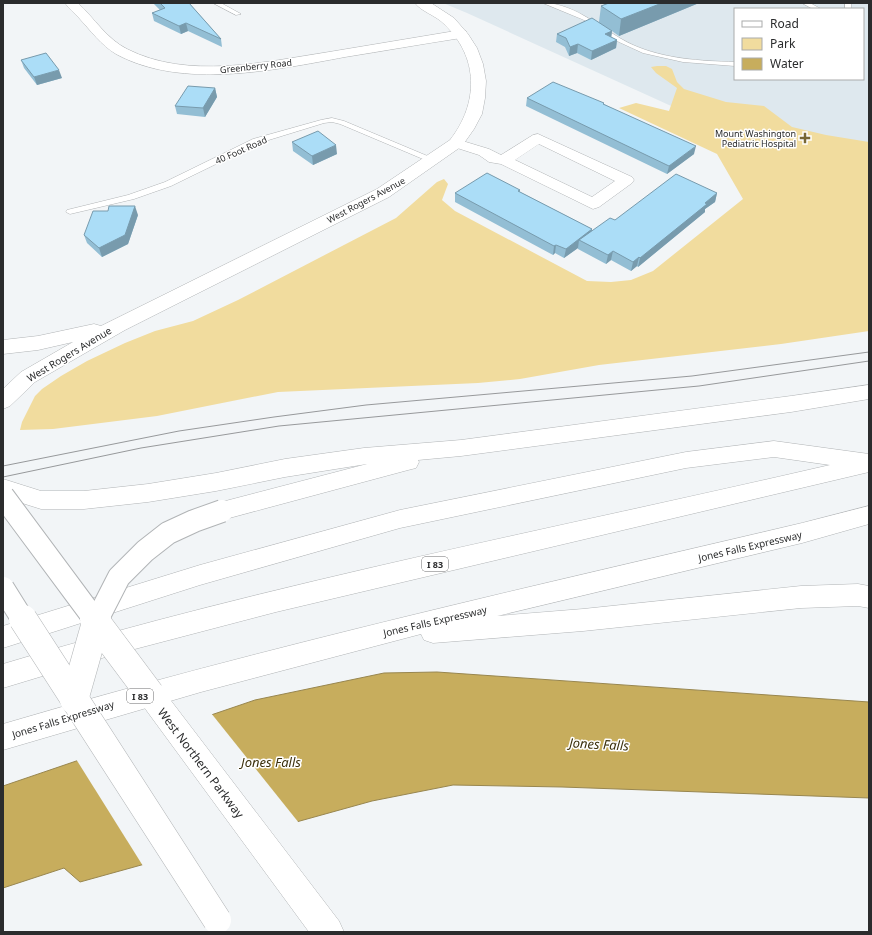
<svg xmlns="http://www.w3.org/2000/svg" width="872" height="935" viewBox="0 0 872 935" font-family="'Noto Sans',sans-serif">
<rect width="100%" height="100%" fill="#f2f5f7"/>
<path fill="#dee8ee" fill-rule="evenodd" d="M443,3H869V196L467,13ZM735,9H863V79H735Z"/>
<path fill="#f1dc9e" d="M657,66H666L672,69L677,82L684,89L726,102L764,106L792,127L826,135L869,142V331L781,344L599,365L520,379L478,383L278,392L157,416L53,429L20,430L22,422L35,396L42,389L61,376L87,361L125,343L155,331L193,321L238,300L396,218L437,182L444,179L448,184L442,200L455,211L587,281L611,282L631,280L653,271L743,199L717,154L619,108L636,103L669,111L677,88L656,73L651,67Z"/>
<path fill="#c7ad5d" stroke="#98864f" d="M437,672L869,702V798L562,787L453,785L372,801L80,882L64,868L3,888V786L255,700L384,673Z"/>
<path fill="#f2f5f7" d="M211,713L299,823L143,866L76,759Z"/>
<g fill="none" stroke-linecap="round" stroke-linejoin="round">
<g stroke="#b1b4b6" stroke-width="1">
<path id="lane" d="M213,3H221L241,14L236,15Z
M543,3C577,3 604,32 633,45C665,59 700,61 735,62V66L683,62L643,53L619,42L584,20Z
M802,3H810L821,9H813Z
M845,3H851V9H845Z
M332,118L344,121L437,160L433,162H430L340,124L332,122L324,123L259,143L171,186L134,199L70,214L66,212L67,210L128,195L165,182L253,139L321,120Z"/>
</g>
<g stroke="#b1b4b6" stroke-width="1">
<path id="street" d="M65,3H78C94,18 107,39 127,49C188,80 264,62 329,52C373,45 417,37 461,30L466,31L467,34L466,37L461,38C422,44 383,51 345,57C275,70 182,90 116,54C101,45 91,31 79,18C75,13 69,9 65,3Z
M538,134L632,177L634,180L632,183L599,207L593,209L501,164L489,162L479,155L451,146L449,143L451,140L456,139L489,149L501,155L533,135ZM539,144L615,181L592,197L515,160Z"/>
</g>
<g stroke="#b1b4b6" stroke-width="1">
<path id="secondary" d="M415,3H431L454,18L468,34L477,48L483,64L486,81L485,98L482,114L474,129L462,146L389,197L125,330L35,382L10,406L3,409V389L21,372L73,342L38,350L3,354V340L38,336L94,324L101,326L377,189L450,140C479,103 479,57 444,24C437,16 420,11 415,3Z"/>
</g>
<g stroke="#b1b4b6" stroke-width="1">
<path id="primary" d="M150,682L159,685L339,921L344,932H309L141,703L137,694L141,685Z"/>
</g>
<g stroke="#b1b4b6" stroke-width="1">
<path id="highway" d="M869,385V399L791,412L461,456L418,460L419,462L416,468L408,470L222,520L214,518L211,511L214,504L367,464L285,477L216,491L148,502L84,509H41L3,497V479L41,491H84L148,484L216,473L285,459L364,448L461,440L791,396Z
M774,441L869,454V472L276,612L112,655L3,688V664C274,582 554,529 830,465L774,457L686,468L400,528L200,585L3,648V626L200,565L400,510L686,452Z
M869,506V524L802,543L497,616L583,609L801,586L858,584L869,586V608L858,606L801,608L583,631L433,643L424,640L421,634L201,692L3,750V724C267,646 534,586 802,523Z"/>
</g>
<use href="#lane" fill="#fff" fill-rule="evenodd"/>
<use href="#street" fill="#fff" fill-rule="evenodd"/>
<use href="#secondary" fill="#fff" fill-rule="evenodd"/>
<use href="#primary" fill="#fff" fill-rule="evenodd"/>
<use href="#highway" fill="#fff" fill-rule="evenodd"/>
<path stroke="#97999b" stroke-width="1" d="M3,466L179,431L274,417L366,405L692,376L869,352
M3,477L141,448L279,426L699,386L869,361"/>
<g stroke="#b1b4b6" stroke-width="24" stroke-linecap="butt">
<path id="primary-bridge-far1" d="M3,496L95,620
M3,588L23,620"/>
</g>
<g stroke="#b1b4b6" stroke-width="29" stroke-linecap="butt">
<path id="primary-bridge" d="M23,619L217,920
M94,619L150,694"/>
</g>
<g stroke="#b1b4b6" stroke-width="24" stroke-linecap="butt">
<path id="highway-bridge-far1" d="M97,620L119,577L145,551L168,533L194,521L222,511"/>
</g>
<g stroke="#b1b4b6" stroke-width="29" stroke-linecap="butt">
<path id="highway-bridge" d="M74,700L97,619"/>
</g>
<use href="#primary-bridge-far1" stroke="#fff" stroke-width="22"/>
<use href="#primary-bridge" stroke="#fff" stroke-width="28"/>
<use href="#highway-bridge-far1" stroke="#fff" stroke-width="22"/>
<use href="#highway-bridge" stroke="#fff" stroke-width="28"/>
</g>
<path fill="#93bed4" d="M153,3H189L221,39L222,47L188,31L181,34L154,21L152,13L160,10Z
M604,3H699L619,36L612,31L611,37L617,40L616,48L591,60L577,53L569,56L565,47L556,42L557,34L599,22L601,6L606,4Z
M21,60L62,78L37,85L24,68Z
M215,88L217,97L205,117L177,114L175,106Z
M527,98L604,103V104L694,154L667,174L526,106Z
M292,142L337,154L313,165L293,151Z
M520,190V192L592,229V231L615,220L717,193L715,202L705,209V212L638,267L637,266L631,271L611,260L606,264L578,249V248L564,258L555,253L553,255L455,202V193Z
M138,215L128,244L102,257L87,243L84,235Z"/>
<path fill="#789bad" d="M662,3H699L619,36L621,19Z
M186,23L188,31L181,34L179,26Z
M612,31L611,39L605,34Z
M617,40L616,48L591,60L592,51Z
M578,44L577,53L569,56L570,47Z
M59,70L62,78L37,85L34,77Z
M215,88L217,97L205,117L203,108Z
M336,145L337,154L313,165L312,156Z
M696,146L694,154L667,174L669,166Z
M717,193L715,202L705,209V212L638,267L640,258L705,203Z
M135,206L138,215L128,244L102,257L99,248Z
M592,229L591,238L579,240L578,248L564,258L566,249Z
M556,245L555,253L553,255L554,246Z
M613,251L611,260L606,264L608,255Z
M639,257L637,266L631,271L633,262Z"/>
<path fill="#abddf7" stroke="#789bad" d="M160,3H189L221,39L186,23L179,26L152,13L165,8Z
M609,3H662L621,19L601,6Z
M592,18L612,31L605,34L617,40L592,51L578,44L570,47L566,38L557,34Z
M46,53L59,70L34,77L21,60Z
M553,82L604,103L603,104L696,146L669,166L527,98Z
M188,86L215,88L203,108L175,106Z
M318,131L336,145L312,156L292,142Z
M487,173L520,190L518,191L592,229L566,249L556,245L554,246L455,193Z
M676,174L717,193L705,203L707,204L640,258L639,257L633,262L613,251L608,255L579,240L610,218L615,220Z
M109,206H135L125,235L99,248L84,235L93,211H108Z"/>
<path fill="#776734" stroke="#fff" stroke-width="1.5" d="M803 132h4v4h4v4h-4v4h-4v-4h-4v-4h4z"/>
<g text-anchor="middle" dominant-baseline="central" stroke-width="3" stroke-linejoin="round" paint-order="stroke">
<g font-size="9" fill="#2b2c2d" stroke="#fff">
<text transform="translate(256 66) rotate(-6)">Greenberry Road</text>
<text transform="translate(241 150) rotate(-24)">40 Foot Road</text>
<text transform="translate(366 200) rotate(-28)">West Rogers Avenue</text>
</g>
<g font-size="9" fill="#2b2c2d" stroke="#fff" text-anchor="end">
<text x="796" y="133">Mount Washington<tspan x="796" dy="10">Pediatric Hospital</tspan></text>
</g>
<g fill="#fff" stroke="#6b6b6c" stroke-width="1">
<rect x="422" y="557" width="26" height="14" rx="3"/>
<rect x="127" y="689" width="26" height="14" rx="3"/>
</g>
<g font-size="9" font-weight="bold" fill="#2b2c2d">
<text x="435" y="564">I 83</text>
<text x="140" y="696">I 83</text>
</g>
<g font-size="10" fill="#2b2c2d" stroke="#fff">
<text transform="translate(69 354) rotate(-31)">West Rogers Avenue</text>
<text transform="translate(750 546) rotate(-13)">Jones Falls Expressway</text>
<text transform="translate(435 621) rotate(-13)">Jones Falls Expressway</text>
<text transform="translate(63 719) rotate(-17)">Jones Falls Expressway</text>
</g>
<g font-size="12" fill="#2b2c2d" stroke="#fff">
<text transform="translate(201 763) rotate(53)">West Northern Parkway</text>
</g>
<g font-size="13" font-style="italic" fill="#3b300c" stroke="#fff">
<text transform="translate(599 744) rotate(3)">Jones Falls</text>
<text x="271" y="762">Jones Falls</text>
</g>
</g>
<rect width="872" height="935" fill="none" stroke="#2b2c2d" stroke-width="8"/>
<rect x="734" y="8" width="130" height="72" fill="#ffffff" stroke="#aaabab"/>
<rect x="742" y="21" width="20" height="6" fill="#ffffff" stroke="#aaabab"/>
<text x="770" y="28" font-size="12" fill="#2b2c2d">Road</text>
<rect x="742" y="38" width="20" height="12" fill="#f1dc9e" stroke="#aaabab"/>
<text x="770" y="48" font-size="12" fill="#2b2c2d">Park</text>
<rect x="742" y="58" width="20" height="12" fill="#c7ad5d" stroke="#aaabab"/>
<text x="770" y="68" font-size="12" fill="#2b2c2d">Water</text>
</svg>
